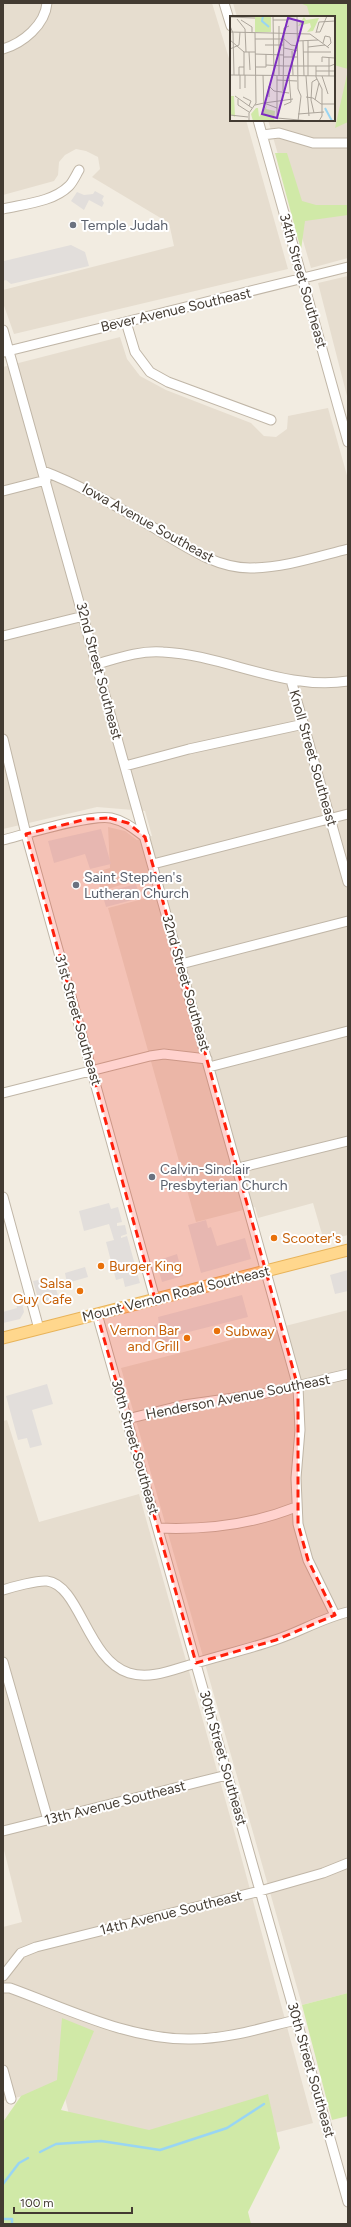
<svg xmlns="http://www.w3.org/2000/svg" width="351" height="2227" viewBox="0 0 351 2227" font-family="Figtree,sans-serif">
<rect width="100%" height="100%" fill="#f2ece1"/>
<path fill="#e6ddcf" d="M3,3H212L231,65V120H246L288,269L14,334L3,303V290L174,246L169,223L92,177L100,169L98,157L86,151L76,149L65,155L59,162L58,175L54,181L3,195Z
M233,3H348V258L311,268L268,120H334V17H237Z
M348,276V400L318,283Z
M120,337L127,359L140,376L166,390L251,423L264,436L276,437L287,429L288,416L328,408L348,479V1235L324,1241L313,1203L258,1218L255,1207L196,1222L108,908L166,893L160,873L101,891L96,872L110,868L108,827L125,831L137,840L152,836L145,811L97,807L3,829V367Z
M348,1310V1993L302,2005L121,1368Z
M7,1420L39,1522L139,1494L235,1834L313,2123L86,2183L62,2086L3,2101V1927L22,1922L3,1846V1421Z"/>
<path fill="#d0e9a7" d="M300,3H348V69L334,65V17H310L307,6Z
M348,70V122L335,128Z
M275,153H287L302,201L316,205H348V215L305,221L301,250Z
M348,1993V2116L332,2120L302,2005Z
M62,2018L94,2031L61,2110L149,2130L268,2094L280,2148L248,2212L251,2224H3V2122L21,2096L57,2080Z"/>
<path fill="#e2dedb" d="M95,191L104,196L102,200L104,203L102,207L89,200L84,210L71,201L77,192L84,195L93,194Z
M71,245L85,252L89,266L11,284L6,280L3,281L4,261Z
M101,829L111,864L90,869L85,854L54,863L48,841Z
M136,884L140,898L106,907L102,893Z
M109,1203L111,1209L118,1207L122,1222L117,1223V1226L125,1225L127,1234L121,1236V1238L127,1236L140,1283L125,1287L123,1278L116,1280L106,1242L114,1240L109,1224L84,1231L79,1211Z
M206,1220L208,1228L211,1227L217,1246L245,1238L251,1259L201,1273L188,1225Z
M177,1254L183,1276L162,1282L156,1261Z
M85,1267L88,1277L67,1283L65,1273Z
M348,1270V1291L335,1294L330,1275Z
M43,1279L46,1288L55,1285L59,1300L45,1304L43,1296L37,1295L33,1281Z
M242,1295L248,1317L177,1335L179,1343L160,1348L154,1325L159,1324L158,1317Z
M21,1298L24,1312L20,1319L3,1323V1312L17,1308L15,1299Z
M47,1384L53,1404L32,1410L42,1445L30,1448L27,1438L18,1440L6,1396Z"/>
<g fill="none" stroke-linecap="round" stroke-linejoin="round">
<path stroke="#99d5f3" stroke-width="2.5" d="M40,2152L56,2144L101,2141L160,2150L227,2128L264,2104
M3,2184L19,2163L28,2158
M3,2219H12V2224"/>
<g stroke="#c0b6a7" stroke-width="11">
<path id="minor" d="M224,3L231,26
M3,49C23,43 45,25 47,3
M258,120L348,442
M262,135L279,133L313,143H348
M3,209C24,204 53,202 69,186C73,182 76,175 79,170
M126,322L135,352L150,372L168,382L271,420
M3,330L298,1387L300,1430L296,1478L298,1524L308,1560L335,1615
M4,352L348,267
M43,471C83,486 119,508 156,529C185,546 215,568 250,568C283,568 316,557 348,549
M3,491L46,480
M3,636L84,616
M97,664C118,658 141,650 163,652C225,655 284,691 348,681
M291,680L348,882
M3,739L26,834L155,1299
M125,766L189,749L304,724
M3,840C26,834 91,814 111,818C125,821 134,829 145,837
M153,864L348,814
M181,964L348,921
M209,1067L348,1031
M3,1093L150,1056L164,1054L207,1059
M238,1168L348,1141
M3,1197L39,1329
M97,1314L348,2202
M127,1419L184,1405L262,1394L348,1374
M158,1528C206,1530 251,1525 296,1507
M3,1590C12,1587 38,1580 47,1581C80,1585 87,1660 129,1673C151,1680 174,1669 196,1663C222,1655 249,1649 275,1640C300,1632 322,1618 348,1612
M3,1662L48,1820
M3,1831L227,1775
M3,1976L21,1953L36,1947L260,1891L323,1873L348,1863
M3,1988H10C68,2009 129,2040 191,2039C227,2039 262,2028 296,2020
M3,2070L11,2099"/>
</g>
<g stroke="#e8b359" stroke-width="13">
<path id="major" d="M3,1338L348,1250"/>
</g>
<use href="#minor" stroke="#fff" stroke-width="9"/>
<use href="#major" stroke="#ffd78d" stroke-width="11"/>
</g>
<path fill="#ff1f0b" fill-opacity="0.2" stroke="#ff1f0b" stroke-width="3" stroke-dasharray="8 5" stroke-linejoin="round" d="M109,818L128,823L145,837L298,1387V1524L308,1560L335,1615L276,1640L196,1663L97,1314L155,1299L26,834L87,819Z"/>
<g fill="#6b7280" stroke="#fff" stroke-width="1.5">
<circle cx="73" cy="225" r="4"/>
<circle cx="76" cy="885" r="4"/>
<circle cx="152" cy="1177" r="4"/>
</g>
<g fill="#e8710a" stroke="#fff" stroke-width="1.5">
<circle cx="274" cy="1238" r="4"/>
<circle cx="101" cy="1266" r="4"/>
<circle cx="80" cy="1291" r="4"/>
<circle cx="217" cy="1331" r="4"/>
<circle cx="187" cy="1338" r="4"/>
</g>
<g text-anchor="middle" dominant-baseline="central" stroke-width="4" stroke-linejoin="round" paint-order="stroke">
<g font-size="14" fill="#5b616d" stroke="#fff" text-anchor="start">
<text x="81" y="225">Temple Judah</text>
<text x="84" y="877">Saint Stephen's<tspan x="84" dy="16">Lutheran Church</tspan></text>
<text x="160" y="1169">Calvin-Sinclair<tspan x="160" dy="16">Presbyterian Church</tspan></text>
</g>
<g font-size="14" fill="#433b32" stroke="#fff">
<text transform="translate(303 281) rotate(74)">34th Street Southeast</text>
<text transform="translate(176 310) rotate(-13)">Bever Avenue Southeast</text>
<text transform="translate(148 523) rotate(29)">Iowa Avenue Southeast</text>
<text transform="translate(99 671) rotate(75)">32nd Street Southeast</text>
<text transform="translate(313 758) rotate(74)">Knoll Street Southeast</text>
<text transform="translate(186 983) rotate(74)">32nd Street Southeast</text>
<text transform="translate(78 1020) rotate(74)">31st Street Southeast</text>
<text transform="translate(176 1294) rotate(-14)">Mount Vernon Road Southeast</text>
<text transform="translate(238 1397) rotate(-11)">Henderson Avenue Southeast</text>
<text transform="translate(135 1447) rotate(74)">30th Street Southeast</text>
<text transform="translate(223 1758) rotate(74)">30th Street Southeast</text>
<text transform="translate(115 1803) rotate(-14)">13th Avenue Southeast</text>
<text transform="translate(171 1913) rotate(-14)">14th Avenue Southeast</text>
<text transform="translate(311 2070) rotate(74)">30th Street Southeast</text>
</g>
<g font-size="14" fill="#c56008" stroke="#fff" text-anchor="start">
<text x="282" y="1238">Scooter's</text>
<text x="109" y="1266">Burger King</text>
<text x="72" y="1283" text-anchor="end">Salsa<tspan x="72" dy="16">Guy Cafe</tspan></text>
<text x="179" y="1330" text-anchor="end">Vernon Bar<tspan x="179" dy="16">and Grill</tspan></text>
<text x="225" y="1331">Subway</text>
</g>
</g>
<g transform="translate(230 16)">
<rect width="105" height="105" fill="#f2ece1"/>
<path d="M25,0H41V16H25ZM74,1L76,4L89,2L83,15L77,16L81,11L80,7L68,10ZM0,80H4L5,101L0,98ZM37,89L36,93L45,95L44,105H23L21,98L26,92H28L29,101Z" fill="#d0e9a7"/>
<path fill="none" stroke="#99d5f3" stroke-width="2" d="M33,0L32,5L39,11M95,92L102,105"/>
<path fill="none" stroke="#aca59b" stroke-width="1" d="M43,0L44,59M67,0L68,73L71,80L68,105M0,1L25,2M60,1L75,0M7,3L15,13L16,36M11,4L22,11V16M43,4H58L60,1M0,10L3,17L4,59M49,10V60M0,16L80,18L99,32M87,16H90L97,0M86,17L89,6L105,5M25,23H54M54,23L61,29L67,30M0,24L14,36H25M67,25L88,24M73,25L74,60M78,25V60M93,27L95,20L100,21L101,27L97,31M35,29H54M78,31L95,29M54,32L68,35M0,33L9,29L10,16M62,35L63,59M14,36V59M19,36L20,54M73,36H101M25,38L54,39M54,41H68M99,42V60M92,46V41L105,42M36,49L54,50M54,50H100L105,48M86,50V61L92,73V100L89,105M25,51H36V38M86,55H105M0,59L105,60M9,59V51H14M10,59V73M15,59V72M33,59L34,92M47,60V102L80,105M76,60L79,100M92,60L98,78M47,64L67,65M53,75L54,12L59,10M5,80L22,92M13,81L21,85L19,90M39,81V70L44,75L59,77M76,81L83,82L91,88H105M8,83V89L19,96M85,84L89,67M34,87L63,83M25,89L34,87L47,92M54,89L61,86L59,60M84,97L81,84L82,66L87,63M68,98L94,96M0,99L18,101M19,105V97L26,87L25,17"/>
<path fill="#7b2cbf" fill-opacity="0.15" stroke="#7b2cbf" stroke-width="2" d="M58,2L73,6L47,102L32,98Z"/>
<rect width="105" height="105" fill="none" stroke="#433b32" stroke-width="2"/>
</g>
<rect width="351" height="2227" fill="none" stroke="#433b32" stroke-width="8"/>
<path d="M14 2207v6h118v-6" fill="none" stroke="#433b32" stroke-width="2"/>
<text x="20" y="2207" font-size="12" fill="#433b32" stroke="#ffffff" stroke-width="3" paint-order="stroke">100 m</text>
</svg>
